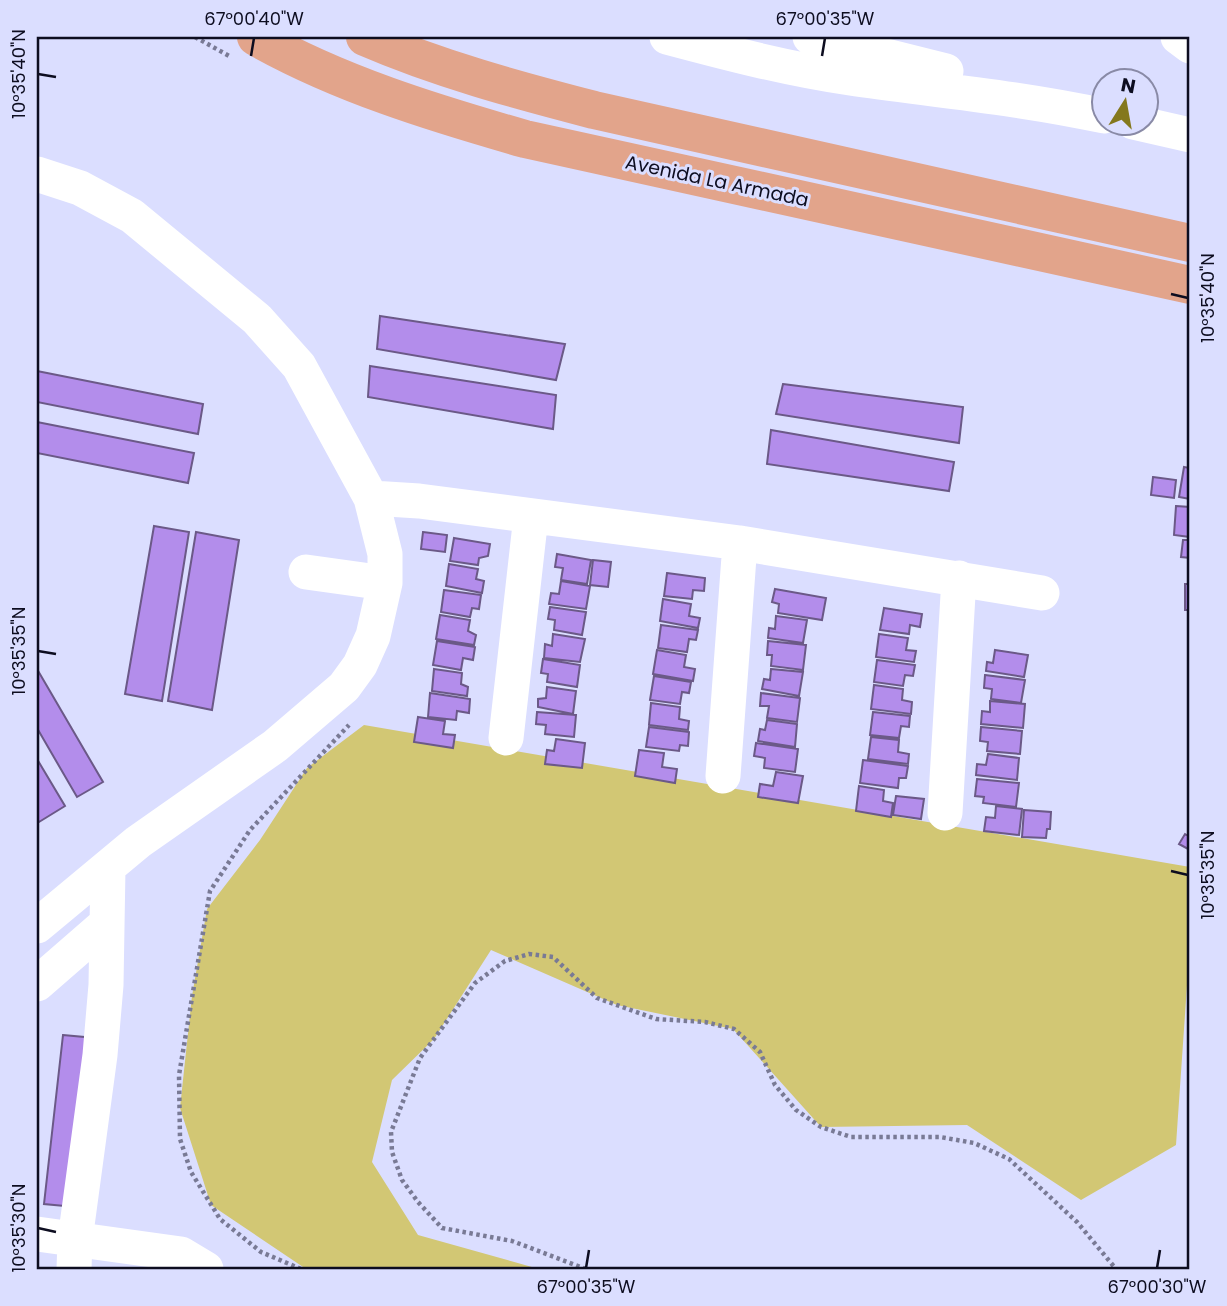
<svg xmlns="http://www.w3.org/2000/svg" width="1227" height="1306" viewBox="0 0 1227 1306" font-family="Poppins,sans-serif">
<rect width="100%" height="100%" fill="#dbdeff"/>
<path fill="#d2c774" d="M364,725L1190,867V942L1176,1145L1081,1200L967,1125L821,1127L733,1029L617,1005L491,950L434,1039L392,1080L372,1162L418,1235L539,1269H306L211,1205L180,1108L192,996L207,909L260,840L307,768Z"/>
<path fill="#b38deb" stroke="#6b5987" stroke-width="2" d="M380,316L565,344L556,380L377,349Z
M370,366L556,395L553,429L368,397Z
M37,371L203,404L198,434L37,402Z
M783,384L963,407L959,443L776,414Z
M37,422L194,453L188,483L37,453Z
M771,430L954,462L949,491L767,464Z
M1184,467L1190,468V499L1179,497Z
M1153,477L1176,480L1174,498L1151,495Z
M1176,506L1190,507V537L1174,535Z
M154,526L189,532L162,701L125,694Z
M196,532L239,540L212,710L168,701Z
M423,532L447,535L445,552L421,549Z
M454,538L490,544L488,556L479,558L478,565L450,561Z
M1183,540H1190V558L1181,557Z
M557,554L591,560L587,584L561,580L563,568L555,567Z
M593,560L611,562L608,587L590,585Z
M449,564L478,569L476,579L484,581L482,593L446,586Z
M667,573L705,578L704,591L693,590L692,599L664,596Z
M561,581L590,586L586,609L549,604L551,593L559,594Z
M1185,584H1190V610H1185Z
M775,589L826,598L822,620L778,613L779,604L772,602Z
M444,590L481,595L479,609L472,608L470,617L441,612Z
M663,599L691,604L689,616L700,618L698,628L660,621Z
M550,607L586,612L582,635L554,630L555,620L548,619Z
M884,608L922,614L920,627L910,625L909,634L880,630Z
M440,615L470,620L468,631L476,635L474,645L436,639Z
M776,616L807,620L803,643L768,638L769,628L775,629Z
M661,625L698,630L696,640L689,639L687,652L658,648Z
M553,634L585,639L580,662L544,658L545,644L552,646Z
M879,634L908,638L906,650L916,651L914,662L876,657Z
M437,641L475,647L473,660L463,658L461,670L433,665Z
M768,641L806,645L803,670L771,666L772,655H767Z
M657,650L686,655L684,667L695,669L693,681L653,674Z
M995,650L1028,655L1024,677L986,671L987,662L993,663Z
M543,659L580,665L577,687L547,682L548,674L541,673Z
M877,660L915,665L913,676L905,675L903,686L874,682Z
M37,669L103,782L77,797L37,728Z
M434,669L462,673L461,684L468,687L467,696L432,691Z
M771,669L803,672L799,696L762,689L764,679L770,680Z
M985,675L1025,680L1021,703L991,699L992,689L984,688Z
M654,676L691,682L689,693L682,692L680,704L650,700Z
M874,685L903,689L902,700L912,702L911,714L871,709Z
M547,687L576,691L573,714L538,707V699L546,698Z
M430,693L470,699L469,713L457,711L456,720L428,717Z
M761,693L800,698L797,722L767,718L769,706H760Z
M990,701L1025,704L1023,728L981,724L982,711L990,712Z
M651,703L680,707L679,719L689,721L688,730L649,725Z
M537,712L576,715L574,737L545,734L546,725L536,724Z
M873,712L910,716L909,727L901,726L899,738L870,735Z
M418,717L445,721L443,734L455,735L453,748L414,742Z
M767,720L797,724L795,747L758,741L760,729L765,730Z
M649,727L689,732L688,746L680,745L679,751L646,747Z
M981,727L1022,731L1020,754L987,751L988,742L980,741Z
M871,737L899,740L898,752L909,754L908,764L868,759Z
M556,739L585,743L582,768L545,764L547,750L554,751Z
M756,743L798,749L795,772L764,768L765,758L754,756Z
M639,750L664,753L662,767L677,769L675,783L635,776Z
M988,754L1019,758L1017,780L976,775L977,764L986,765Z
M37,759L65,806L39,822L37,819Z
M863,760L908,766L906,778H899L898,788L860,783Z
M776,772L803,776L798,803L758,797L760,784L773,786Z
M977,779L1019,783L1016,807L983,803L984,797L975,796Z
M859,786L884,790L883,801L893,803L891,817L856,811Z
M896,796L924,799L921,819L893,815Z
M996,806L1022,809L1019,835L984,831L986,817L995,818Z
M1024,810L1051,812L1050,829H1047L1046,838L1022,837Z
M1185,834L1190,837V850L1179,844Z
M63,1035L95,1038L75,1207L44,1204Z"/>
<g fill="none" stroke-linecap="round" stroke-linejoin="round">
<path stroke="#797a95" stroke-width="4.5" stroke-dasharray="3.5 3.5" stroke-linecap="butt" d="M195,37L231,57
M301,1269L261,1252L220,1219L191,1172L180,1139L179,1075L210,891L250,830L349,725
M586,1269L512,1241L442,1228L418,1202L402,1180L392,1152L391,1132L420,1058L475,983L505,961L529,954L553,957L597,998L656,1019L705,1022L734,1029L760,1052L775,1085L796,1110L821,1127L851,1137H940L974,1143L1009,1159L1077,1222L1116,1269"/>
<path stroke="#fff" stroke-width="35" d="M667,37C727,53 788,69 850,78C935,90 1021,98 1104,116
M810,37L946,71
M1178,37L1190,46
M1133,122L1190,135
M37,174L80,188L132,216L257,319L299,366L371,498L385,554V583L373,636L360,665L344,687L275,746L138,842L37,926
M371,498L419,501L740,543L1042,593
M306,572L385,583
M506,738L531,516
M723,776L740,543
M945,813L959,578
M37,984L106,924
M37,1234L181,1254L206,1269
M74,1269L75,1240L100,1055L106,985L108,868"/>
<path stroke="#e2a48b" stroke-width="38" d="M256,37C339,84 434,113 525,139L1190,285
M365,37C439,69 517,90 594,110L1190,243"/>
</g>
<path fill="none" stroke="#0d0d20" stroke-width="2.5" d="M251,56L254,38M822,56L825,38M38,74L56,77M1171,294L1188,298M38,651L56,654M1171,871L1188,875M38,1228L56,1232M586,1268L589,1250M1157,1268L1160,1250"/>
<g text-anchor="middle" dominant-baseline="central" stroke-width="6" stroke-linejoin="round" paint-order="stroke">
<g font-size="19" fill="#0d0d20" stroke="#dbdeff">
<text transform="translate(717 181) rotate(12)">Avenida La Armada</text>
</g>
</g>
<rect width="1227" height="1306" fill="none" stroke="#dbdeff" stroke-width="77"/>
<g transform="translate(1125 102) rotate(11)"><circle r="33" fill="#dbdeff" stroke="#898aa6" stroke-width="2"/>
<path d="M0-5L12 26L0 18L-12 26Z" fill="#84781d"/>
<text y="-10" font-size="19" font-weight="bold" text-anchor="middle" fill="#0d0d20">N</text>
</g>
<rect x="38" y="38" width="1150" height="1230" fill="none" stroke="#0d0d20" stroke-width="2.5"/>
<g font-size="18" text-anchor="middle" fill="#0d0d20">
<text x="254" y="25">67°00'40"W</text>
<text x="825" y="25">67°00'35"W</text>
<text transform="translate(19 74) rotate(-90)" y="6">10°35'40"N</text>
<text transform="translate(1208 298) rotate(-90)" y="6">10°35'40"N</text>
<text transform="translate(19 651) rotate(-90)" y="6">10°35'35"N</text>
<text transform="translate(1208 875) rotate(-90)" y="6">10°35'35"N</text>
<text transform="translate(19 1228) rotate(-90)" y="6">10°35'30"N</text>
<text x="586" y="1293">67°00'35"W</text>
<text x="1157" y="1293">67°00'30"W</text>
</g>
</svg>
